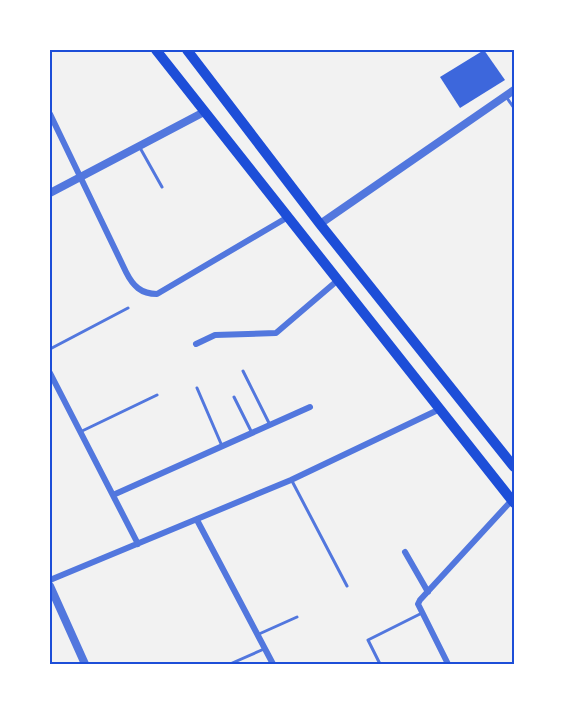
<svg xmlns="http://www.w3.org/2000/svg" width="564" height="714" viewBox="0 0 564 714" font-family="Arial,sans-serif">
<rect width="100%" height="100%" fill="#f2f2f2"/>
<path fill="#3d67dc" d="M484,50L505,80L460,108L440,77Z"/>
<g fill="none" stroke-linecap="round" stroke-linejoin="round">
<path stroke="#5277de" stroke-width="3" d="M507,98L514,108
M139,146L162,187
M50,349L128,308
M243,371L270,425
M197,388L222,446
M234,397L252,433
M80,432L157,395
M292,481L347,586
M259,634L297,617
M230,664L264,649
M380,664L368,640L422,613"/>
<path stroke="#5277de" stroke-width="6" d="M50,114L126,272C133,286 141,294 157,294L288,217
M196,344L215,335L276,333L338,280
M50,373L138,544
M113,495L310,407
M197,520L273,664
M405,552L428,592
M50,580L291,480L440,409
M448,664L418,604L420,600L512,500"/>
<path stroke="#5277de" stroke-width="8" d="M50,193L204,112
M320,224L514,90
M50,586L85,664"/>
<path stroke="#1d4ed8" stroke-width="10" d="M156,50L514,503
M187,50L320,224L514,467"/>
</g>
<rect width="564" height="714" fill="none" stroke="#ffffff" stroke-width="102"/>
<rect x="51" y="51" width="462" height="612" fill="none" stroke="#1d4ed8" stroke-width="2"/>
</svg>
